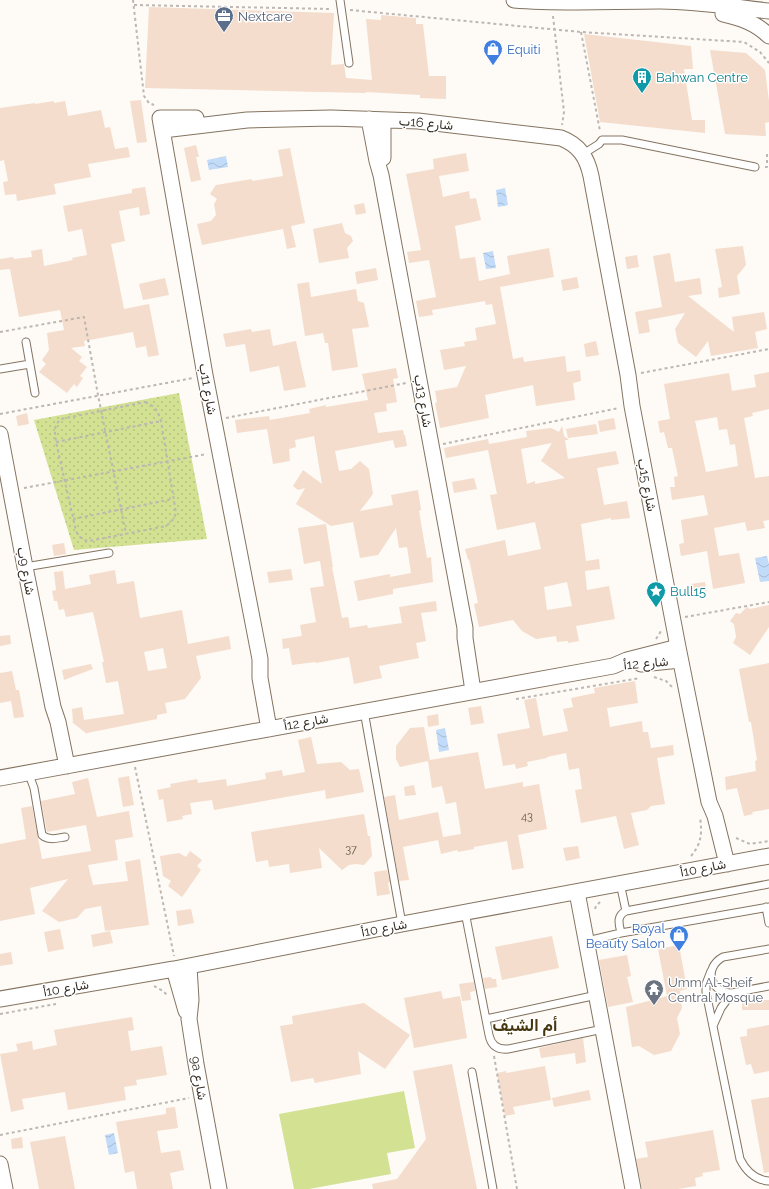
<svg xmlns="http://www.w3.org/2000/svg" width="769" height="1189" viewBox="0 0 769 1189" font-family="Raleway,Vazirmatn,sans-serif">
<defs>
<pattern id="grass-dots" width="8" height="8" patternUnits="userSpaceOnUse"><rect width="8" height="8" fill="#d3e193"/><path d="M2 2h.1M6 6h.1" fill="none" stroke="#b6c17f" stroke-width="1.8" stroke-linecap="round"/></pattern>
<pattern id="water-waves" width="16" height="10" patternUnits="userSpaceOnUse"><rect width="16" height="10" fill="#c1dbf9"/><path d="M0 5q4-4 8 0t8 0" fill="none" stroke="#a6bcd5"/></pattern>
</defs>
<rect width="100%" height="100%" fill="#fefaf6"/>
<path fill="url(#grass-dots)" d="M179,393L207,539L74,550L34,420Z"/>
<path fill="#d3e193" d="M404,1091L415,1148L387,1153L391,1174L309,1189H294L279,1114Z"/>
<path fill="url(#water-waves)" d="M226,156L228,167L209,170L207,160Z
M505,188L508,205L498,207L496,190Z
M493,251L496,268L486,269L483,253Z
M767,556L769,564V581L760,582L755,558Z
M445,728L449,750L439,752L436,730Z
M114,1133L118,1153L109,1155L105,1135Z"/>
<path fill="#f4ddcc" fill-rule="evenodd" d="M149,7L334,13L331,65L344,64L346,78L372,80L366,19L381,20V15L416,18V24H423L429,76H446V99L420,98V95L366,92V93L145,88Z
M584,34L691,46L693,69H684L692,120H705V133L600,122Z
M710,50L746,53L765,70L769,101V122L765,123L766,136L725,134Z
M141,100L147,142L137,143L130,101Z
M54,101V103L65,101L68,116L101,110L105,128L110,127L115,149L128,147L130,157L88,164L91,177L54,184L56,194L17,201L16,194L5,195L3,182L8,181L4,160L0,161V108L35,103V104Z
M196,145L199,157H196L201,180L191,182L184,148Z
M290,148L305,223L291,226L296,247L287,249L283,229L202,245L197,224L211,221L216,215L214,204L217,199L210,194L216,185L252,179V181L283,176L278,150Z
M466,153L469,171L439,176L443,197L469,191L470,199L476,198L481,220L455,226L460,259L475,257L479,281L510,274L507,256L549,248L554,277L500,287L513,359L523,357L524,362L565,356L567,372L580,370L581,381L573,383L575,400L536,406L533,385L485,395L489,418L440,428L435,403L437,402L435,391L457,387L466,366L444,370L440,350L465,346L464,342L477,340L475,328L496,324L492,304L486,305L485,301L432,310L433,315L419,317L416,301L436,297L429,260L409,263L407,252L421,250L406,174L434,169L433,159Z
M145,187L150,214L140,216L139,207L119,211L125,241L111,244L124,309L149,304L159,355L148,357L146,346L136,348L133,332L84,341L85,346L71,348L82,357L79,361L87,367L80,376L83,378L77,387L74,384L67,393L39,372L46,364L42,360L49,350L47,333L64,330L60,310L19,317L10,269L0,270V259L13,257L14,259L32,257L31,251L42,249L44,266L73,260L72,258L87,255L82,229L68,232L63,206L132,193V189Z
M364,203L366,213L356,215L354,205Z
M342,223L345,233L351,236L353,241L347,248L349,258L319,263L313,229Z
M743,246L746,265L737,276L740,294L719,298L718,288L722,287L715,249Z
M670,253L675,282L700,278L702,294L688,296L734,332L732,317L764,312L767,329L755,332L758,348L711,356L708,341L696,357L678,343L675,329L685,313L648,320L650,332L639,334L635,312L662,307L653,256Z
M637,255L639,267L627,269L625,257Z
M376,268L378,280L357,284L355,272Z
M577,277L579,288L563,291L561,280Z
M165,278L169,295L143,300L139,284Z
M309,282L311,297L356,289L358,301L364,303L369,327L352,329L358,367L332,371L328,343H325L323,333L305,336L297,284Z
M251,329L252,332L270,329L273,346L296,341L306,387L284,391L279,366L250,372L245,344L226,347L223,334Z
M596,341L599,355L586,357L584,344Z
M396,368L398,378L393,379L397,402L386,404L387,411L374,413L378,433L403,430L404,435H405L407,446L395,448L393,440L335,451L339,471L351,469L360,461L369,469L373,494L360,511L393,505L391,495L418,490L421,510L419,511L427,558L431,557L433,582L393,589V594L358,601L354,581L390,574V577L411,573L407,547L399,548L396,528L378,555L360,558L353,522L331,526L296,504L305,488L298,490L293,486L303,470L322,484L314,436L295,440L296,447L289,449L290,461L273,464L267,429L237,433L235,420L269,416L270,420L310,413L309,409L326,405V407L368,400L362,374Z
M769,372V409L752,413L753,416L744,418L755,478L769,476V520L763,521L765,528L747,531L745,522L714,528L719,556L739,553L745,583L713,589L707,551L681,556L679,544L684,543L681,520L708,515L704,495L672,500L670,487H675L674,477L678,476L672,448H668L664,432L660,433L658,421L670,419L664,384L729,373L732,391L756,387L754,375ZM717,417L719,430L727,429L730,445L735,444L738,466L706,472L695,421Z
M27,413L29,424L18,426L16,416Z
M614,418L616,429L600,432L598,421Z
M596,424L598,434L568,438L566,429Z
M562,426L564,436L569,440H565L568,459L616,451L619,464L597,468L604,505L627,501L630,518L611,520V518L581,524L586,561L599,559L600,569L585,571L587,590L609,586L615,619L576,626L579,641L568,643V641L557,642L556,636L536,639L522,631L513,620L479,627L474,604L478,603L469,559L468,560L465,549L505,540L508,556L541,549L535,522L497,530L490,495L497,494L488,450L446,458L444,448L488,439L489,444L527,437L526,431L551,428L559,432ZM552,443L541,461L565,478L535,484V481L527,484L521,449ZM567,582L572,606L547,610L544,587Z
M474,478L477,489L454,493L452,482Z
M326,524L333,567H332L342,618L348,617L350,628L367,625L368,628L402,623L399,607L436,601L437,611L421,613L426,641L416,643L419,658L379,666L382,678L354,684L349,657L316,663L315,662L292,665L289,648L283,649L282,639L302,636L300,625L316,622L310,588L324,586L320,561L304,564L298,528Z
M64,543L66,554L54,556L52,545Z
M291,569L293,580L269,583L267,572Z
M115,570L117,584L134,581L140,618L182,610L188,644L229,636L231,649L196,656L201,678L185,699L165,703L167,713L157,715V719L87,733V734L72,722H73L72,709L82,707L84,720L124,714L118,681L106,683L102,662H104L93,612L66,617L64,609L59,610L57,601H54L52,591L56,590L54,572L63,571L65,589L91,584L89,575ZM163,648L167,668L148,671L144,652Z
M705,582L707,591L692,593L691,584Z
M769,605V627L750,655L733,643L736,637L734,624L730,621L736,613L740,614L747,607L750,609Z
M10,635L11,644L0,646V636Z
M769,663V809L752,812L753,814L744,816L737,788L726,790L725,777L756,771L755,761L757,760L751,722H749L739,669Z
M91,664L93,669L64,680L62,670Z
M12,671L16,690H19L24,717L14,718L11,701L0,703V673Z
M635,681L638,703L607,708L610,727L642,721L643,732H648L651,748L673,745L674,755L657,758L665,804L651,806L647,810L631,813L639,845L624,849L616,816L581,823L575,790L582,789L579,768L569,770L566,753L547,757V758L527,762L528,766L516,769L515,764L503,766L497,734L530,728L524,700L536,698L543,736L568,731L563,709L573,707L571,698L595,693L594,688Z
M481,706L484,723L471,725L468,708Z
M438,714L439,725L428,727L427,716Z
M424,727L430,760L478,752L485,789L523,782V787L539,784L547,829L518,835L524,868L512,870L507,841L474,847V849L458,852L457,850L441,854L438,840L403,847L409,880L399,881L384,797L395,795L399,820L438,812L443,837L461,834L456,802L446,804L442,786L432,788L428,761L400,767L396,759V746L410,728Z
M311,737L317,764L341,762L350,770L359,769L364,792L326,799L325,790L214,810L212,800L190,803L192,814L182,816L183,819L167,822L163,799L159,800L157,790L171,787L170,784L197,779L198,783L226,779L227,786L266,779L265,773L282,770L283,776L305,772L298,740Z
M129,776L134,805L123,807L118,778Z
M88,778L97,817L129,811L133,837L115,840L118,860L88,865L93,885L128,881L125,862L140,859L149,925L105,931L101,906L85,909L77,918L59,922L42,911L68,879L30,888L35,914L0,921V844L26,839L21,808L32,806L42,859L91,851L86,825L47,832L41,801L75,794L72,782Z
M414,785L416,795L405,796L404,787Z
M364,814L368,836H370L372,856L364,865L356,864L349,865L342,870L319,848L322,868L290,873L289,864L269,867L268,860L256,862L251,832Z
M578,846L580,858L566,861L563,848Z
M190,851L202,860L197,866L201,870L182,897L168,886L171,881L163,876L160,856L179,853L186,857Z
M387,870L390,882L388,883L390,894L377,896L374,872Z
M191,909L194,923L178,926L176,911Z
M60,929L64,949L48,952L44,932Z
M110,931L113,943L93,947L91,935Z
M552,936L559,968L502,980L495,947Z
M679,945L687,989L680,991L682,1008L677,1018L680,1034L671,1051L654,1055L639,1046L632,1047L626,1007L667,996L658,949Z
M11,952L13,964L0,966V954Z
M627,955L631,976L627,977L633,1002L608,1007L599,960Z
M491,977L492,979H496L497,987L485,989L483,978Z
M474,982L475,991L470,992L471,1000L462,1001L459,984Z
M441,991L443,999L460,996L467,1038L414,1048L404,998Z
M742,1000H769V1010H742Z
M364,1003L410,1035L385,1069L358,1051L361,1074L315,1083L313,1078L291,1082L280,1026L293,1024L292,1016Z
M132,1017L134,1030L128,1031L131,1051L162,1046L167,1075L136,1080L137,1085L124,1087L126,1100L68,1110L65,1092L22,1099L24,1109L11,1112L0,1054L18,1051L16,1044L32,1041L33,1050L57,1045L54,1030Z
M769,1025V1071L754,1074L751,1064L746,1065L740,1037L747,1036V1029Z
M583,1038L586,1062L576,1064L575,1053L541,1058L539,1048Z
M452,1064L477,1189H373L372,1184L397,1179L426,1139L413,1071Z
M545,1066L551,1100L513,1107L515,1114L505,1116L497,1073L506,1071V1073Z
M589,1090L591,1100L554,1107L552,1098Z
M769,1097V1172L764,1173L751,1100Z
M175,1107L178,1128L157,1131L161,1153L180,1150L184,1170L170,1173L173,1189H137L134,1171L125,1173L116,1122L166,1114V1108Z
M713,1130L720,1170L702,1173L703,1176L695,1178L696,1186L678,1189H642L636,1159L648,1157L645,1142Z
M65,1136L75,1189H39L30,1142Z
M22,1137L23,1148L12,1149L11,1139Z"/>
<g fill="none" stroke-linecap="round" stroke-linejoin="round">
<g stroke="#847461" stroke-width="9">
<path id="lane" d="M340,0L349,63
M583,154L599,144L602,140H622L755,167
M26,342L35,393
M0,369L30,364
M25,567L109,553
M364,711L402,924
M31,772V780L34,788L42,835C49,841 57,838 65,837
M620,883L626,911
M766,907L769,923
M465,912L489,1035C491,1045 497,1050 508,1049L603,1029
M621,933C619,924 616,916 626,911L769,884
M587,941L621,933L769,907
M769,949L723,957C703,968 710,993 732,993L769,986
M711,971L706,984V992L740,1159C746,1171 755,1180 769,1181
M486,1019L597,995
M713,1026L721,1008L732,993
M472,1072L493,1189"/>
</g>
<g stroke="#847461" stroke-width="17">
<path id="street" d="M514,0C562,4 611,1 660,1C696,1 733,7 769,11
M723,14C741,18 756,23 769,36
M196,118H160L205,375L260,659V678L269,729
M369,119L377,161L381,175L465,628V638L473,691
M163,130L247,120L331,118L418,121L561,138C579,145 587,157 591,176L628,375L632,406L678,647L709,802L715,816L727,864
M383,158V120
M0,434L25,567L53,707L58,722L67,766
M641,664L680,660
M0,778L613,666L627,660L678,647
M577,892L633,1189
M189,966L191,1000L189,1019L196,1064L219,1189
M174,969L186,1011
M0,999L174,969L402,924L769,856
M0,1164L5,1189"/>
</g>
<path stroke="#bcb7b2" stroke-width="2" stroke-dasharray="3 3" stroke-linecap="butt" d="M133,0L144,96L149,103L154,105
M134,5L331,9
M350,10L581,32L744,42L760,52L769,63
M553,16L564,112L562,125
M581,32L600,131
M765,167H767V154H769
M0,332L84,317L98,395L126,534
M641,373L769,349
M145,402C155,406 158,411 161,421L176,513C174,519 171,522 166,526L89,541C82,540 79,537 76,531L56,442C55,432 53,426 61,419Z
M0,414L193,378
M226,418L406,383
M56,442L161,421
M443,444L619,408
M24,488L207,454
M73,519L173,499
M685,617L769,602
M656,639L661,631
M654,677L666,681L672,687
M516,699L640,678
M135,767L174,956
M736,838L750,844L769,841
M691,856C702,843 702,833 700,817
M595,909L596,906L600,902
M154,986L163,991L167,995
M0,1014L56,1004
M494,1056L517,1189
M0,1135L189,1098"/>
<use href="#lane" stroke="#fff" stroke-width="7"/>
<use href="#street" stroke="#fff" stroke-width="15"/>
</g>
<defs>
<g id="office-pin" transform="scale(1)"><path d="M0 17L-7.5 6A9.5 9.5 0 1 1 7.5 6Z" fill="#5c6f8a" stroke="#fff"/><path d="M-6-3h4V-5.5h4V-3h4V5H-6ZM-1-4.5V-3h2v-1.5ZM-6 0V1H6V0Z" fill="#fff"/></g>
<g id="shop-pin" transform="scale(1)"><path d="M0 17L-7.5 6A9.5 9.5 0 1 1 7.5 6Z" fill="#3f7fe0" stroke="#fff"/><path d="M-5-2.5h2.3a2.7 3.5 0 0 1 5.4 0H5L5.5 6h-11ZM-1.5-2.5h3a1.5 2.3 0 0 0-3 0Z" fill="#fff"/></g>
<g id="building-pin" transform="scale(1)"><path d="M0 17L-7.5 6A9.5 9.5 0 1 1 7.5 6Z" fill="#0f9aa8" stroke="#fff"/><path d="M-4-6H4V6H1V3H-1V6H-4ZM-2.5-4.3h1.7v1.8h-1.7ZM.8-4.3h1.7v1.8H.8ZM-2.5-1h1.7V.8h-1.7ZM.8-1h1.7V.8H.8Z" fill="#fff"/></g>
<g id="sight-pin" transform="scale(1)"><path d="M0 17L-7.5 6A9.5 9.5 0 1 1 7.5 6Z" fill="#0f9aa8" stroke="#fff"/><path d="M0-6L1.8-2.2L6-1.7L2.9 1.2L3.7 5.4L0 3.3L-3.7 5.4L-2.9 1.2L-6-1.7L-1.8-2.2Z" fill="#fff"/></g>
<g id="temple-pin" transform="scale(1)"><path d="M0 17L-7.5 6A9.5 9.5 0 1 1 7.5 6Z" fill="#6b7280" stroke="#fff"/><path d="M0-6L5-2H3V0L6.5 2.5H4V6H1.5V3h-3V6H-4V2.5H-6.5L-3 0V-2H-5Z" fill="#fff"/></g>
</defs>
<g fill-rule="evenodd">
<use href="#office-pin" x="224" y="16"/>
<use href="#shop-pin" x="493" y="49"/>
<use href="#building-pin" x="642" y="77"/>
<use href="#sight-pin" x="656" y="591"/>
<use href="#shop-pin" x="679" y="935"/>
<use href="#temple-pin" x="654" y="989"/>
</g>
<g text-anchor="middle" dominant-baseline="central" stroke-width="3" stroke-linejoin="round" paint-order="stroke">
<g font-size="11" fill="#63584e">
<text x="527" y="816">43</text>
<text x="351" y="849">37</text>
</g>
<g font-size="13" fill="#4e5e75" stroke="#fff" text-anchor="start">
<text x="238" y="16">Nextcare</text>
</g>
<g font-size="13" fill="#366cbe" stroke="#fff" text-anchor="start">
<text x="507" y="49">Equiti</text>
<text x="665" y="928" text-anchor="end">Royal<tspan x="665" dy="15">Beauty Salon</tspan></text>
</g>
<g font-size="13" fill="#0d838f" stroke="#fff" text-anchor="start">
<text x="656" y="77">Bahwan Centre</text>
<text x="670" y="591">Bull15</text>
</g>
<g font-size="13" fill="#332c24" stroke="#fff">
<text transform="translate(426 123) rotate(5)">شارع 16ب</text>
<text transform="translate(208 389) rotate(80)">شارع 11ب</text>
<text transform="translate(423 401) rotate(80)">شارع 13ب</text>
<text transform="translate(647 485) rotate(79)">شارع 15ب</text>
<text transform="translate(26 571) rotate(79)">شارع 9ب</text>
<text transform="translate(646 663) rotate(-5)">شارع 12أ</text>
<text transform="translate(306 722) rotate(-10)">شارع 12أ</text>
<text transform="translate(703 868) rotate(-11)">شارع 10أ</text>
<text transform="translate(384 928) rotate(-11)">شارع 10أ</text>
<text transform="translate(66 988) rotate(-10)">شارع 10أ</text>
<text transform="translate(199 1078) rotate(80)">9a شارع</text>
</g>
<g font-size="13" fill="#5b616d" stroke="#fff" text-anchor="start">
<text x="668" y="982">Umm Al-Sheif<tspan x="668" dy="15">Central Mosque</tspan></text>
</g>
<g font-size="17" font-weight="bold" fill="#47370f" stroke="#fff">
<text x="525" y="1025">أم الشيف</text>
</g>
</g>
</svg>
